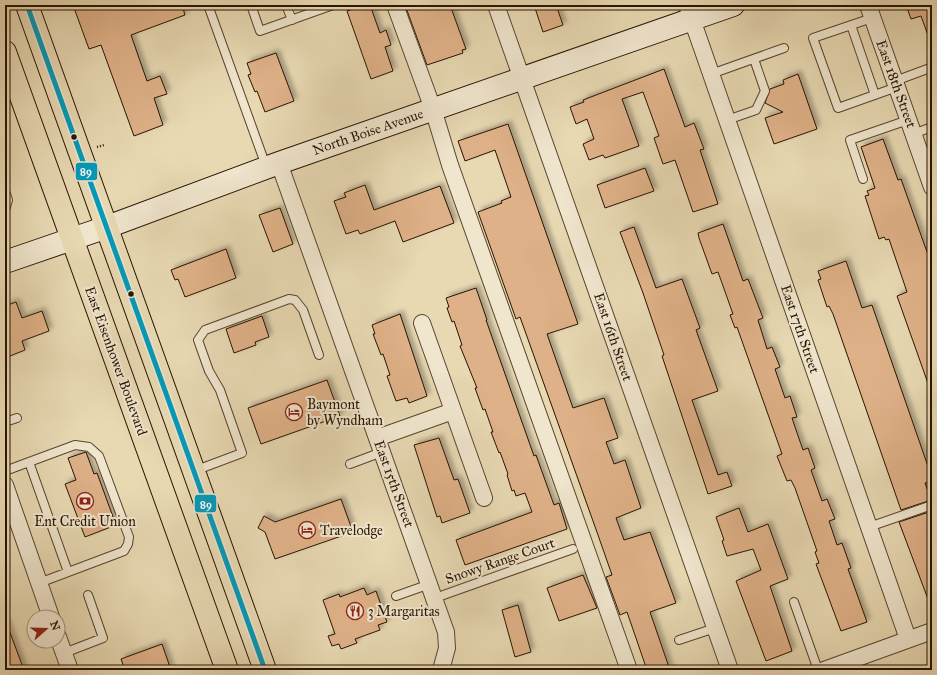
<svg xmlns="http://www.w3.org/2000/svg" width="937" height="675" viewBox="0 0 937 675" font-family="'IM FELL Great Primer',serif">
<defs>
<filter id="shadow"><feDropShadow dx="3.5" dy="-3.5" stdDeviation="2" flood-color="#0004"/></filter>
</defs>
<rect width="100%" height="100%" fill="#e8d9b3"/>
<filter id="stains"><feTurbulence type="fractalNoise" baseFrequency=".005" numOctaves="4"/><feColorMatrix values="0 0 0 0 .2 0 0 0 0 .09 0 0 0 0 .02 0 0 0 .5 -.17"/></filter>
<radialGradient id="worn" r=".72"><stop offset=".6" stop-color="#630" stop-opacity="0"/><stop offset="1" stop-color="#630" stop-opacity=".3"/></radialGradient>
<path fill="#dfb188" stroke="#281401" filter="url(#shadow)" d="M73,5H182L185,15L131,35L147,81L160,76L167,94L154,98L163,125L134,136L101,45L89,49Z
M365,5H370L380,33L386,30L391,45L385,47L393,71L371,79L347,11Z
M405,5H450L466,49L462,50L463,53L427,65Z
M534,5H556L563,25L543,32Z
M906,5H932V41H930L921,16L911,19Z
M276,53L294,101L265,112L257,91L255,92L248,75L251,74L247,63Z
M664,69L685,127L694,123L704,149L700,150L718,204L693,212L675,160L663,164L654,138L659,136L643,92L622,99L639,146L605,158L603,155L589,160L583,144L594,139L587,119L576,124L570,107L584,102L583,100Z
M798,74L817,129L774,144L765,118L783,112L765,103L770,89L784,84L783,80Z
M508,124L578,324L547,334L561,374L573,408L604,398L618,438L606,442L614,464L625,460L641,508L616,518L624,540L650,532L676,603L650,612L670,670H647L627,612L620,615L606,577L612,575L598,535L520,317L516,319L478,212L502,203L501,201L511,197L495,150L465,161L458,141Z
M883,139L898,180L901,179L932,266V389H930L897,296L907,292L889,239L886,240L884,237L879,239L865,196L869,195L867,191L875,188L861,147Z
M645,168L654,191L605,208L597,185Z
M365,185L374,210L440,186L454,223L403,242L395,221L360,234L358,230L346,234L334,201L346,197L344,193Z
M280,208L293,244L273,252L259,215Z
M723,224L743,281L748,279L763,318L758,320L767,349L772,347L780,367L775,369L785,398L790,396L797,417L792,418L796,430L803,450L808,448L815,468L811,470L822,501L827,499L835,519L829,521L837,545L842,543L851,568L848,569L867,622L841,631L816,564L819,563L815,552L817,551L795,488L791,480L787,481L777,456L782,454L737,327L735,328L730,315L733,314L718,272L712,274L699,238L698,233Z
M634,227L656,288L682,279L700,328L696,330L718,391L692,400L718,475L727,472L732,486L708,494L662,356L664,355L643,293L620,232Z
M226,249L236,278L185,297L178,279L175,280L171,270Z
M846,261L862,308L872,305L932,478V481L925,483L931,500L901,510L833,314L829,306L827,307L818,280L821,279L818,271Z
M476,288L487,320H486L534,456L536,455L554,505L559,503L567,529L465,565L456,540L532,512L525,493L516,496L514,490L512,491L507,475L508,474L500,452L499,453L491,432H493L485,409L483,410L475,388H477L460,346L462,345L454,321L452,322L447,308L449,307L446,298Z
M16,302L22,318L42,311L49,331L22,341L25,350L5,358V306Z
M400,314L427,396L409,403L407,398L396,401L387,376L390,375L383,354L381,355L373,334H375L372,325Z
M262,316L269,337L255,342L256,345L234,353L226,329Z
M327,380L340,416L261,444L248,408Z
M439,438L454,480L458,479L470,513L442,523L440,516L437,517L414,445Z
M86,452L94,474L97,473L116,525L85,537L65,484L76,480L68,458Z
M341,499L353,532L275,559L265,532L258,528L264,516L275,522Z
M739,508L748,532L768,524L788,579L770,586L792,651L766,661L736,581L761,570L753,549L727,556L722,541L724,540L716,517Z
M932,511V607H931L899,522Z
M583,575L597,608L559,621L547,588Z
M364,588L367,595L376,591L387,622L378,625L380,630L355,639L357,643L341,649L339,644L332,646L328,636L335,634L323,600L339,594L340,597Z
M518,605L531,652L515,657L502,610Z
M5,622H6L24,670H5Z
M162,644L171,670H125L121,659Z"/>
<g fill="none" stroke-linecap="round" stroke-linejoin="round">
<g stroke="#58452e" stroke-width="10">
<path id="lane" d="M208,5L266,166
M251,5L260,31L333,5
M286,5L292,20
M872,18L813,38L838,108L897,87
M851,25L875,95
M711,74L784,48
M895,81L930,68
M727,120L756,110L765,91L754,59
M913,134L932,127
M863,179L850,140L908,120
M5,191L8,200L5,210
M5,422L17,418
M29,462L75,445L89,447L99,456L129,537L128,544L124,551L39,583
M350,464L382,452
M5,471L29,462L68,572
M194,471L242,453L220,390L209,371L198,340L205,330L289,299L295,300L303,310L319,355
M869,527L932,505
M396,596L430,584
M435,598L573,549
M794,602L818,670
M679,640L715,628
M64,653L103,638L88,595"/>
</g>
<g stroke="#58452e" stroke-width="18">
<path id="street" d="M395,5L433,109L450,165L629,670
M496,5L730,670
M687,5L908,639
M868,5L932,187
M279,163L446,632L447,648L441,670
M422,323L484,498
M377,438L453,411
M5,485L51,617
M58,637L70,670
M824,670L932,631"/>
</g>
<g stroke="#281401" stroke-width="24">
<path id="secondary" d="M5,262L107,227L279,163L733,5"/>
</g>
<g stroke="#281401" stroke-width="24">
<path id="highway" d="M27,5L265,670
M5,52L227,670"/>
</g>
<path stroke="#281401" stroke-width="2.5" stroke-dasharray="1 2" stroke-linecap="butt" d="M97,147L104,145"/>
<use href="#lane" stroke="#f0e6ce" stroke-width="8"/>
<use href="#street" stroke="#f0e6ce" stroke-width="16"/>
<use href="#secondary" stroke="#f0e6ce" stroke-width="22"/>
<use href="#highway" stroke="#e8d9b3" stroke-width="22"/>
<g stroke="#f0e6ce" stroke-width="8">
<path id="bus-1" d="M27,5L265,670"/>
</g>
<use href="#bus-1" stroke="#049aba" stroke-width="5"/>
</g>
<defs>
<g id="hotel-ring" transform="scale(0.9)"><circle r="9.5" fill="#f0e6ce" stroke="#8f2418" stroke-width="1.5"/><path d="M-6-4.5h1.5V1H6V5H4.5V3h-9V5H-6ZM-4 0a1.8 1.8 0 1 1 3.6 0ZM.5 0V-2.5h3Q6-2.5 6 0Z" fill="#8f2418"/></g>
<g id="bank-ring" transform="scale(0.9)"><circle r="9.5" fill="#f0e6ce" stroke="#8f2418" stroke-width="1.5"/><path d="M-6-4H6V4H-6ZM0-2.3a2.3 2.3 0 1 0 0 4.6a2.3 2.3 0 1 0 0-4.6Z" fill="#8f2418"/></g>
<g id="restaurant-ring" transform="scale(0.9)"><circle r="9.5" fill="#f0e6ce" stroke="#8f2418" stroke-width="1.5"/><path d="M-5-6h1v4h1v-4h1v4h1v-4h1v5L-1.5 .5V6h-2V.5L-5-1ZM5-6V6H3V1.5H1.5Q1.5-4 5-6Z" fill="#8f2418"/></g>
</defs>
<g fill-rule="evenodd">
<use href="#hotel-ring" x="294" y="412"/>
<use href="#bank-ring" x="85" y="501"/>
<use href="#hotel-ring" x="307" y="530"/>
<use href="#restaurant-ring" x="355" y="611"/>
</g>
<g fill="#281401" stroke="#f0e6ce" stroke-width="1.5">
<circle cx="74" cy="137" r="3.5"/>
<circle cx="131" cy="294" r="3.5"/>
</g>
<g text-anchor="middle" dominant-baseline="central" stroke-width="4" stroke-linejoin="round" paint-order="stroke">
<g font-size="14" fill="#281401" stroke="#f0e6ce">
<text transform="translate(896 84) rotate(70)">East 18th Street</text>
<text transform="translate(368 132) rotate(-19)">North Boise Avenue</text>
<text transform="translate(800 329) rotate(71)">East 17th Street</text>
<text transform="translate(613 337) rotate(71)">East 16th Street</text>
<text transform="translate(116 361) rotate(70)">East Eisenhower Boulevard</text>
<text transform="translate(394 484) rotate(70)">East 15th Street</text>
<text transform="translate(500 561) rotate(-19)">Snowy Range Court</text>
</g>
<g font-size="14" fill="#281401" stroke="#f0e6ce" text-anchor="start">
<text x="307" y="404">Baymont<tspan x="307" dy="16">by Wyndham</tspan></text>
<text x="85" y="521" text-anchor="middle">Ent Credit Union</text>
<text x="320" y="530">Travelodge</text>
<text x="368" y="611">3 Margaritas</text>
</g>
</g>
<g stroke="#f0e6ce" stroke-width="1.5">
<rect x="75" y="162" width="23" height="19" rx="4" fill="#049aba"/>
<rect x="194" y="494" width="23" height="19" rx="4" fill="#049aba"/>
</g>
<g font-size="11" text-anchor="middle" font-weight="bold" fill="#fff">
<text x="86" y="175">89</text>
<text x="206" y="508">89</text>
</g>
<rect width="937" height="675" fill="none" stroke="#e8d9b3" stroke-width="20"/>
<rect x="6" y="6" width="925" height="663" fill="none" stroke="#281401" stroke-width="2"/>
<rect x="10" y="10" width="917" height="655" fill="none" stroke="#281401"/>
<g transform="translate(46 629) rotate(70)"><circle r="19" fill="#f0e6ce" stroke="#a0927c"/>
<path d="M0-3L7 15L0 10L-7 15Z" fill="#8f2418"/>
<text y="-6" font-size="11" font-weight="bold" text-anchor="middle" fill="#281401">N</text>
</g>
<rect width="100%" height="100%" filter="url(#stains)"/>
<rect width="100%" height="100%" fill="url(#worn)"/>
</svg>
